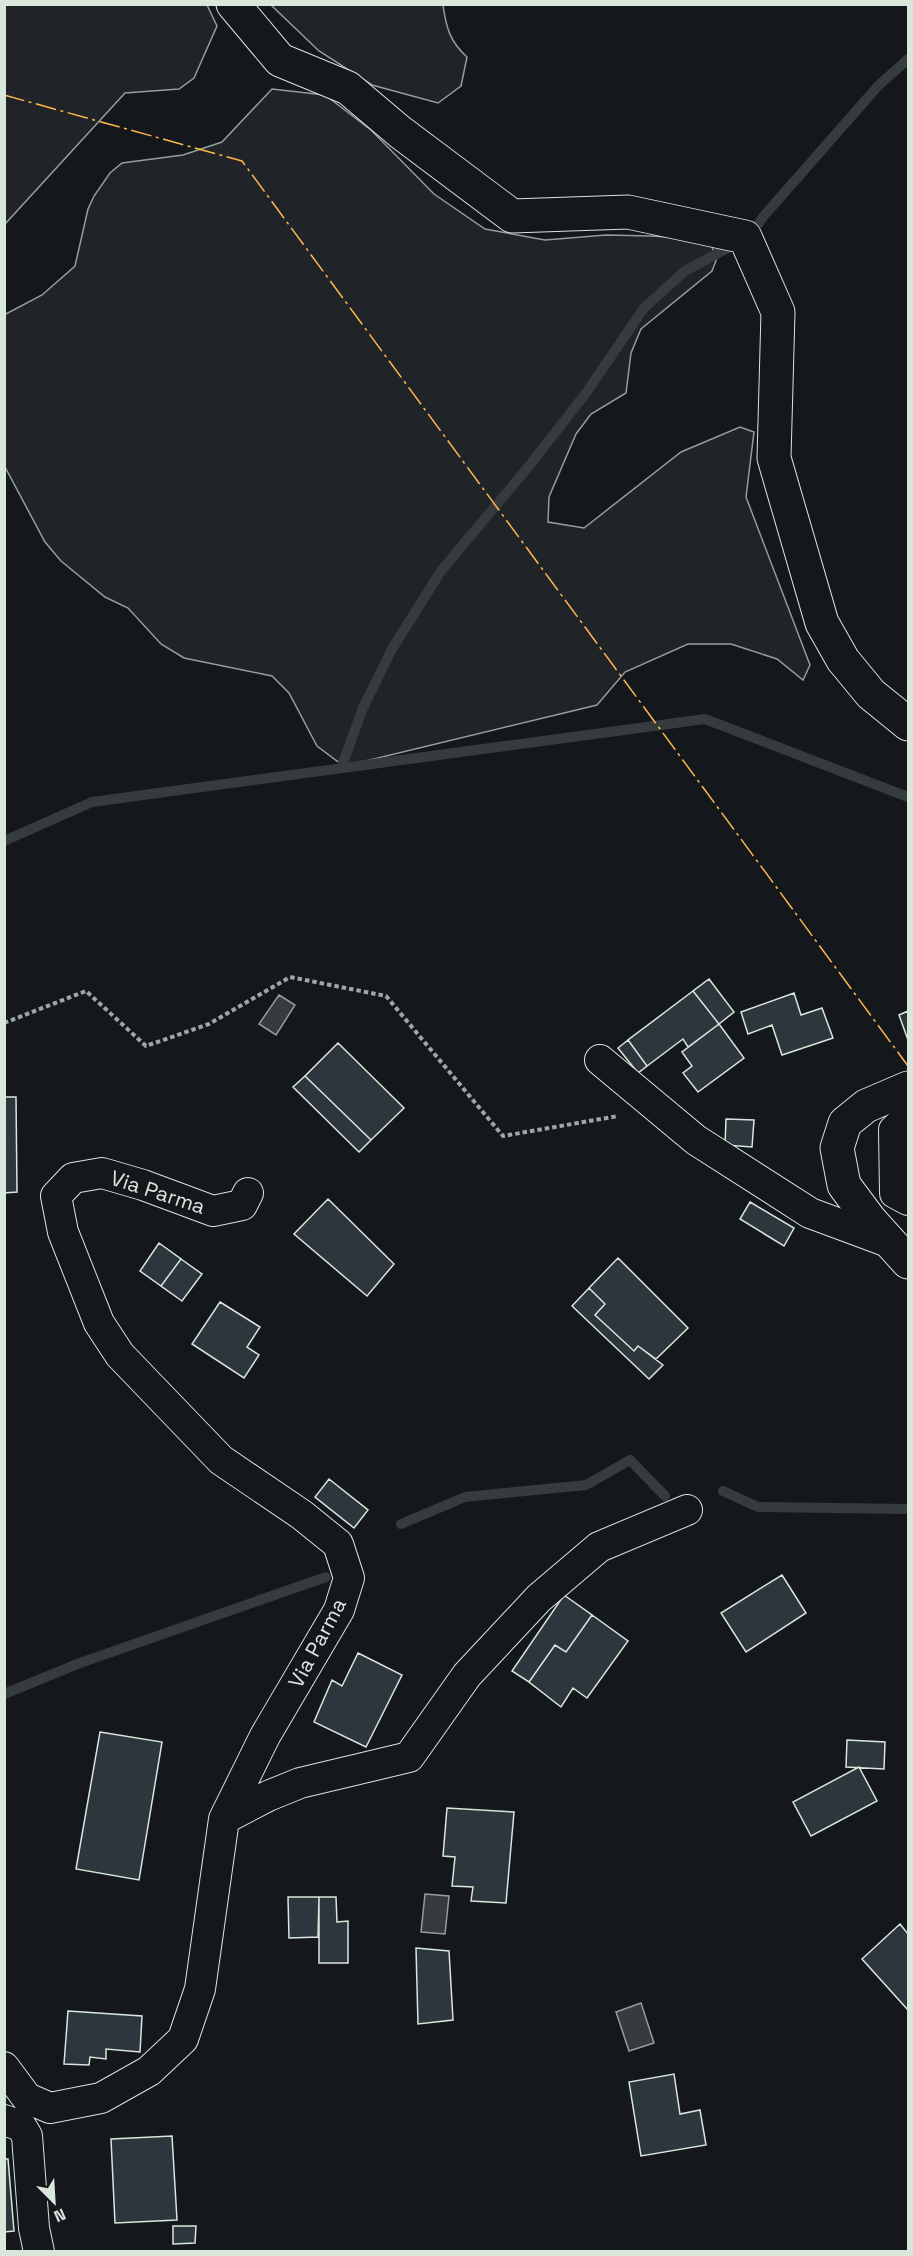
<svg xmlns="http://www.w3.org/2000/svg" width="913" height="2256" viewBox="0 0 913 2256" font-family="'Space Grotesk',sans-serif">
<rect width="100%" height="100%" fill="#14181c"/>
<path fill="#202428" stroke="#939e99" stroke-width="1.5" d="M5,4L207,5L217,26L194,78L179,89L125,93L5,224Z
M271,5H443C446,27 450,42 467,57L461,86L438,103L372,85L319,51Z
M272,89L325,95L371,130L434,194L485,229L545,240L606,235L651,236L697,239L711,245L717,258L712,271L641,329L631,353L626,393L591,414L576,434L549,497L548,522L584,528L681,452L740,427L754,432L746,497L810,665L803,680L777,659L731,644H688L625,672L597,705L349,765L337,761L317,746L289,693L272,676L184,658L161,644L128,608L105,597L61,561L45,542L5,467L4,315L42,295L75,266L88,209L94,196L110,173L122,163L183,155L222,142Z"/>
<path fill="#363b3e" stroke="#939e99" stroke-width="1.5" d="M279,995L295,1005L276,1035L259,1024Z
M425,1894L449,1896L445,1934L421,1932Z
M641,2003L654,2043L629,2051L616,2012Z"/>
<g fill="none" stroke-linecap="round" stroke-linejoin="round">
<path stroke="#363b3e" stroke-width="10" d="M749,237L763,217L878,86L908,59
M341,768L363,708L392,649L441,571L529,466L586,393L644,308L685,271L735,244
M4,841L92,802L705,719L908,797
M723,1491L758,1507L908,1509
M401,1524L465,1497L586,1485L630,1460L665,1496
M4,1694L80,1663L326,1577"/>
</g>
<path fill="#2c363c" stroke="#d8e6dc" stroke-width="1.5" d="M709,979L734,1012L719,1024L693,991Z
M693,991L719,1024L688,1047L683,1039L647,1066L628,1040Z
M794,993L801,1015L822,1008L833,1038L782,1055L772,1025L748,1034L741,1012Z
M908,1011V1040L899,1015Z
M719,1024L744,1058L698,1092L683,1073L692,1066L682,1052Z
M628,1040L647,1066L638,1073L618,1048Z
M338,1043L404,1108L371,1140L305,1076Z
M305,1076L371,1140L359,1152L293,1087Z
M4,1097H16L17,1192L4,1193Z
M726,1119L754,1120L752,1147L725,1145Z
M328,1199L394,1264L367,1296L294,1234Z
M750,1202L794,1228L784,1246L740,1219Z
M159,1243L181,1259L161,1286L140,1271Z
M618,1258L688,1328L656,1359L638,1346L634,1351L595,1315L605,1304L589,1288Z
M181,1259L202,1274L182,1301L161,1286Z
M589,1288L605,1304L595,1315L634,1351L638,1346L663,1365L649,1379L572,1306Z
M220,1302L260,1327L247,1347L259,1355L244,1378L192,1344Z
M329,1479L368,1510L354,1528L315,1497Z
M782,1575L806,1613L746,1652L721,1613Z
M564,1595L592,1615L566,1652L555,1645L529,1682L512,1671Z
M592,1615L628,1641L587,1698L573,1688L561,1707L529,1682L555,1645L566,1652Z
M358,1653L402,1675L366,1747L314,1722L332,1680L342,1686Z
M100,1732L162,1742L139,1880L76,1869Z
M847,1740L885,1742L884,1769L846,1767Z
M859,1767L877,1801L811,1836L793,1802Z
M447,1808L514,1812L506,1903L471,1901L473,1887L452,1886L455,1857L443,1856Z
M288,1897H319L318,1937L289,1938Z
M319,1897H336L337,1922L348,1921V1963H319Z
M900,1924L908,1934V2010L862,1959Z
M416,1948L449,1951L453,2020L418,2024Z
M68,2011L142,2016L140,2052L106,2049V2059L90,2057L89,2065L64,2064Z
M674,2074L680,2114L700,2110L706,2145L641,2156L629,2082Z
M172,2136L177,2220L115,2223L111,2139Z
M4,2159H8L14,2231L4,2232Z
M173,2226H196L195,2243L173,2244Z"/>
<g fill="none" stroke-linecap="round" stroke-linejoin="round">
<g stroke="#d8e6dc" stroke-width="32">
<path id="minor" d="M600,1060L696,1140L810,1213L891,1243
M908,1117L894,1130L895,1193L908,1200
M224,1819L268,1796L300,1783L409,1757L467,1675L539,1598L599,1547L687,1510
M4,2067L27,2098L50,2108L101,2098L149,2071L183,2039L200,1989L224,1819L265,1736L339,1610L349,1578L338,1544L302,1515L221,1460L120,1355L99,1323L63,1232L56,1196L73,1178L102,1173L143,1185L213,1211L242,1205L248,1193
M4,2120L21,2126L27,2136L34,2228L39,2252"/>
</g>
<g stroke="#d8e6dc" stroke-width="35">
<path id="tertiary" d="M233,4L280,60L348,88L400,132L512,216L628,212L745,237L778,312L774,458L822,623L843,660L871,694L908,724
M908,1088L866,1106L845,1123L837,1148L844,1185L870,1220L908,1262"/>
</g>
<path stroke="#9da8a2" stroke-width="4" stroke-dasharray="4.5 3" stroke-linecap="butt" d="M4,1023L86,991L146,1046L209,1024L290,977L386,996L503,1136L618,1116"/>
<use href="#minor" stroke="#14181c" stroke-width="30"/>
<use href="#tertiary" stroke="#14181c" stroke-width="33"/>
<path stroke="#ffb74d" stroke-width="1.5" stroke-dasharray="21 4.5 3 4.5" stroke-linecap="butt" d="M4,95L242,161L908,1066"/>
</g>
<g text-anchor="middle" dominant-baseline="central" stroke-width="4.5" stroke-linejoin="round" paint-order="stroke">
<g font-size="21" fill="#d8e6dc" stroke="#14181c">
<text transform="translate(158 1192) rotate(18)">Via Parma</text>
<text transform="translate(317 1643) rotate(-62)">Via Parma</text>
</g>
</g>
<rect width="913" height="2256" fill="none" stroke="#d8e6dc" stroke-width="12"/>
<g transform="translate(54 2202) rotate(156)" stroke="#14181c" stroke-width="4.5" paint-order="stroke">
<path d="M0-4.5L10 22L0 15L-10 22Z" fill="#d8e6dc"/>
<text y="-9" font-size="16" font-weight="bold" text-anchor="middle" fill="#d8e6dc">N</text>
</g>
</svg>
